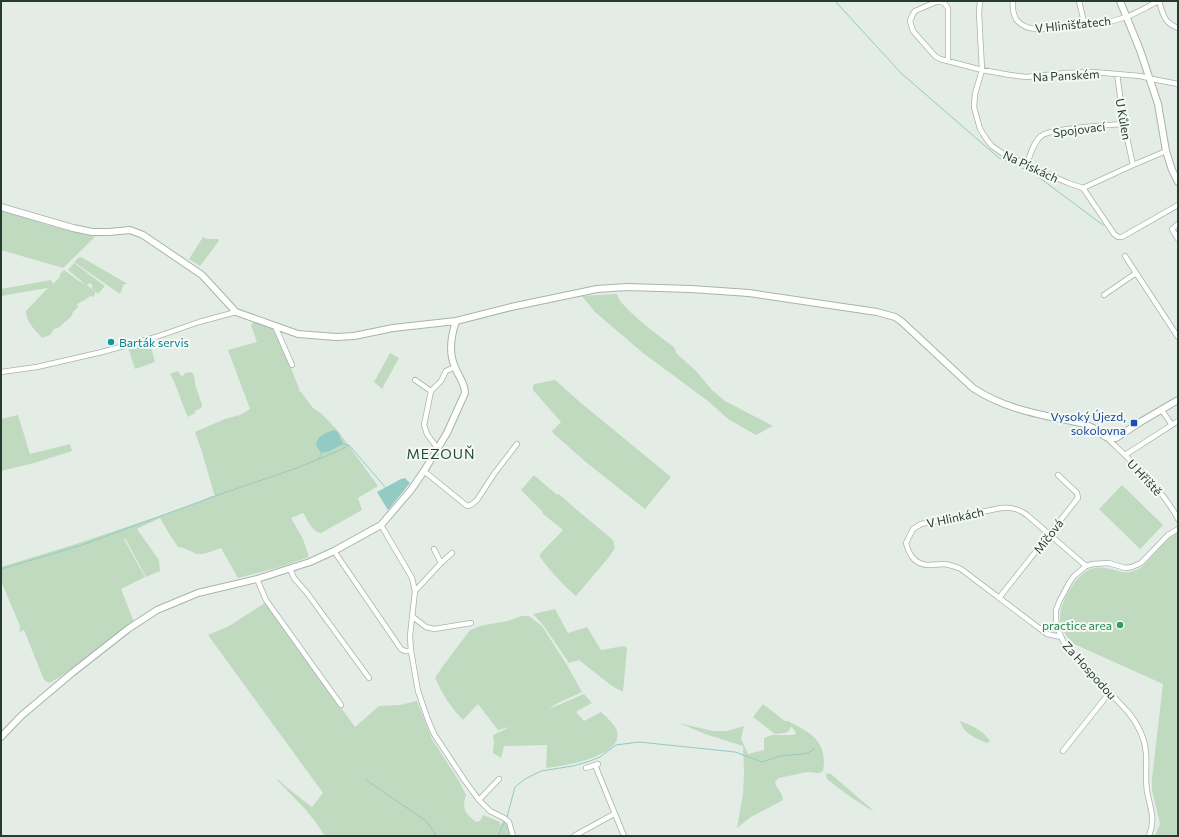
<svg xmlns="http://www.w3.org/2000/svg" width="1179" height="837" viewBox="0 0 1179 837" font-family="Commissioner,sans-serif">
<rect width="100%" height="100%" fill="#e4ece6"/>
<path fill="#c0dac0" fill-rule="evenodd" d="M1,211L51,226L95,237L63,268L1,250Z
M203,237L207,239H218L219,241L200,266L189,259Z
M79,257L83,258L128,284H124L120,294L74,262Z
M74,263L105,286L98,294L92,289V285L90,283L87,285L95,292V294L93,297L90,296L85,300L77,304L78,307L73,312L71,317L58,328L54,329L50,335L42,338C36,331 25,321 26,311L48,288L1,296V289L51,280L53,284L60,277V274L64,270L79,281L85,284L68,270Z
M615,294H617C619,307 662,338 674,347L677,354L695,370L712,390L725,401L773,426L756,435L728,419L708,401L643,353L595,312L582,296Z
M254,321L272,328L285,353L300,391L298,392H301L313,408L322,414L338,431L378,486L358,498L362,510L321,533C312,532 308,520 303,513L291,518L303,539L309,557L280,567L238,578L221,548C214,550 205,555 197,554C191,552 187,548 178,547L168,532L160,518L137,529L159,560L160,571L146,577L125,538L124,539L145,577L121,589L134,622L60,677L49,683L44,680L24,630L19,632L20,629V626L1,581V567L73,545L192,505L212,496L215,497L202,452L195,432L225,419L240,415L250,409L228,350L257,342L251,325ZM328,432H338L342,444L321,453L316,446C316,438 322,436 328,432Z
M148,343L150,344L155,362L135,369L128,347L134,345L135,347Z
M390,353L399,358L382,389L374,382Z
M178,371L180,375L183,376L185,373L191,372L194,375L195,384L202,405L201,408L195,411V413L188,417C181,403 178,387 170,374Z
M555,380L581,403L671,477L645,509L587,463L555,435L552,431L561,422L533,390V386L535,384Z
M18,415L30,454L70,444L72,451L34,463L1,471V419Z
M533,476H535L557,495L559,494L570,504L613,540L615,548L609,557L576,596C562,584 551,572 540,557V554L563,530L542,513L543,512L521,490Z
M1122,485L1163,525L1140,549L1099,509Z
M1175,534H1178V836H1155L1160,824L1152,790V779L1163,684L1074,644C1067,637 1061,630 1060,620C1059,603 1076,572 1094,568C1106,565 1121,574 1130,572C1134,571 1138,569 1142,567L1167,540Z
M265,603L355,727L379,706L400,705L417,701L432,739L459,781L466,795C461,809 466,814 476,822L480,821L483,815L500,822V826L502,822L503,821L508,825L510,836H325L314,820L305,809L277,780L278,779L285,786L312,807L323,793L208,635L229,626Z
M555,609L568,633L587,627L601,650L624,646L627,648L623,692L612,686L579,660L569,663L543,625L533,614Z
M522,616H529L542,626L567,665L582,692L556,704L549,709L584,694L592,703L577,711V713L584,721L601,712C605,716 616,725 617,731C624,757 563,766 546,768L547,745L504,746L501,758L493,753L494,742L493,735L510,727L498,730L478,704L463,720C451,708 442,693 435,678L443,666L470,630L480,626L507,621Z
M763,704L785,721H788C811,733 828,741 823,771L819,773L807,772L779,778L775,782C777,790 783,793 783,800L751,817L737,828L743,794L744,773L743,746L705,734L679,723L713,731H727L744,726L741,739L748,754L764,750V738L772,735H794L796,733L791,726L789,731L785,733L775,734L753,717Z
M960,721C971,725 983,730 990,741L987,743C976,739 963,733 960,721Z
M827,773L831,774L875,812C858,803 842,791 827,779L826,776Z"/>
<path fill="#93cac4" d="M334,430L338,432L343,444L330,451L321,453L316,446C316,436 325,433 334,430Z
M405,478L410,483L388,510L377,492L401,479Z"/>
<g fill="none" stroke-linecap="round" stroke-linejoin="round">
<path stroke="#93cac4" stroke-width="1" d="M835,1L901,73L999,158L1033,173L1103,225
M342,444L348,445
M319,459L322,453
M1,569L82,545L218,495L297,468L338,451L349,445L385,487
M366,780L426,821L435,833L436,836
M507,817L515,787L525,779L541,771L573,766L590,761L600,757L616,745L639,742L735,752L762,762L780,756L803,754L808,753L814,749
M498,836L505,821"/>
<g stroke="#a7b4ac" stroke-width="6">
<path id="minor" d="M980,1L979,13L982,70L975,94L974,107L980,129L987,140L992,146L1002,153L1068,183L1083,188L1133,165L1166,151
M1013,1C1012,7 1013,13 1016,19C1030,39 1063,23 1083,22C1088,21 1094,23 1099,23C1107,23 1117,20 1126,17C1137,13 1148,6 1159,1
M1079,1L1084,22
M1159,1C1163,14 1164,23 1178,28
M948,61V8L944,3L941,2H936L915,11L913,14L910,21L913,31L935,56L940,59L982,70L1010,75L1026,77L1066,73L1093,72L1140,76L1157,80L1178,84
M1117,74L1124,124L1133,165
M1027,164C1030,155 1033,143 1041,136C1051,128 1109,125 1124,124
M1083,188L1114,234L1118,237H1122L1178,205
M1178,224L1172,229L1178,239
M1125,256L1178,337
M1104,295L1136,273
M275,326L292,365
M1,372L37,367L102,352L156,337L199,322L236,312
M415,380L431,391
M1161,409L1172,425
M1106,437C1131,461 1162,488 1178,519
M438,449L427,434L424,425L431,391L441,381L446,371L455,367
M1125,455L1178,421
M424,471L467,506L471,505L477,500L494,474L517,444
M381,525L412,578L415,591L410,636L411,651L418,691L428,720L434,734L465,781L479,800L490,811L504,818L509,822L513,836
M434,549L441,563
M334,551L401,649L405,651H411
M290,569L294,578L307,593L369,678
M257,579L266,600L341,705
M415,591L441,563L452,553
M999,598L1078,498L1077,493L1058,475
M413,617L426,627L434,629L471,623
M1061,637L1047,634L961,569C956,567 951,565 945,564C940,564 934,565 929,565C915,565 909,555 906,543L913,529L921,524L1001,508C1012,507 1019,509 1027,515L1086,566
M1063,751L1110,692
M595,765L624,836
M586,768L598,764
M479,800L499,779
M574,836L614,814
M1149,836C1156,818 1150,808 1147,791C1145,778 1147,766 1146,753C1145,738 1137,723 1128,712L1064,643L1057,627L1056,618V610L1060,600L1069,583L1074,576L1086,566L1093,564L1109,563L1125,568L1132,567L1141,563L1168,535L1178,529"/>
</g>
<g stroke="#a7b4ac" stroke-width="8">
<path id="tertiary" d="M1120,1L1140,50L1158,104L1166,151L1172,170L1178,182
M1,207L73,228L92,232H109L130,230L143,235L202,275L236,312L298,334L336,337L354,336L393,328L456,321L511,307L597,289L627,287L691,289L749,293L877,312L895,317L901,321L973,388C1006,410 1045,416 1082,423L1093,428L1106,437L1109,438H1116L1142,421L1178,400
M1,737L21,716L72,673L128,629L157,610L198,593L257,579L310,562L334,551L381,525L411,490L424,471L447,433L465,393C465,383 458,376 455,367C448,352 451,336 456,321"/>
</g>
<use href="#minor" stroke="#fff" stroke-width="4.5"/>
<use href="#tertiary" stroke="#fff" stroke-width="6"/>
</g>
<circle fill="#0f9aa8" stroke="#f4f9f5" stroke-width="1.5" cx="111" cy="342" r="4"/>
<rect fill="#1a4fb4" stroke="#f4f9f5" stroke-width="1.5" x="1130" y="419" width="8" height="8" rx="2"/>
<circle fill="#2e9e5b" stroke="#f4f9f5" stroke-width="1.5" cx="1120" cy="625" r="4"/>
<g text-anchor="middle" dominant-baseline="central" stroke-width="4" stroke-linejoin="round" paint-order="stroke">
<g font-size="12" fill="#263c30" stroke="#f4f9f5">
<text transform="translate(1073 24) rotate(-6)">V Hlinišťatech</text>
<text transform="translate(1066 75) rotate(-3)">Na Panském</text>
<text transform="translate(1124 119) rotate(80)">U Kůlen</text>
<text transform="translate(1079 129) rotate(-7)">Spojovací</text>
<text transform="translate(1031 166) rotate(25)">Na Pískách</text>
<text transform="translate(1145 477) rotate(47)">U Hřiště</text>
<text transform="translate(955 517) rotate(-12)">V Hlinkách</text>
<text transform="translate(1048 536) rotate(-52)">Míčová</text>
<text transform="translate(1090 670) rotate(48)">Za Hospodou</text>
</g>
<g font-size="12" fill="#0d838f" stroke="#f4f9f5" text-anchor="start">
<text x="119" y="342">Barták servis</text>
</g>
<g font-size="12" fill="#164399" stroke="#f4f9f5" text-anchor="end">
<text x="1126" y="416">Vysoký Újezd,<tspan x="1126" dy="14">sokolovna</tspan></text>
</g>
<g font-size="12" fill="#27864d" stroke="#f4f9f5" text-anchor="end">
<text x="1112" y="625">practice area</text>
</g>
<g font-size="14" letter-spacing="1" fill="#244b37" stroke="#f4f9f5">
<text x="441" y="453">MEZOUŇ</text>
</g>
</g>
<rect width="1179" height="837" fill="none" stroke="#263c30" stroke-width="4"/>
</svg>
